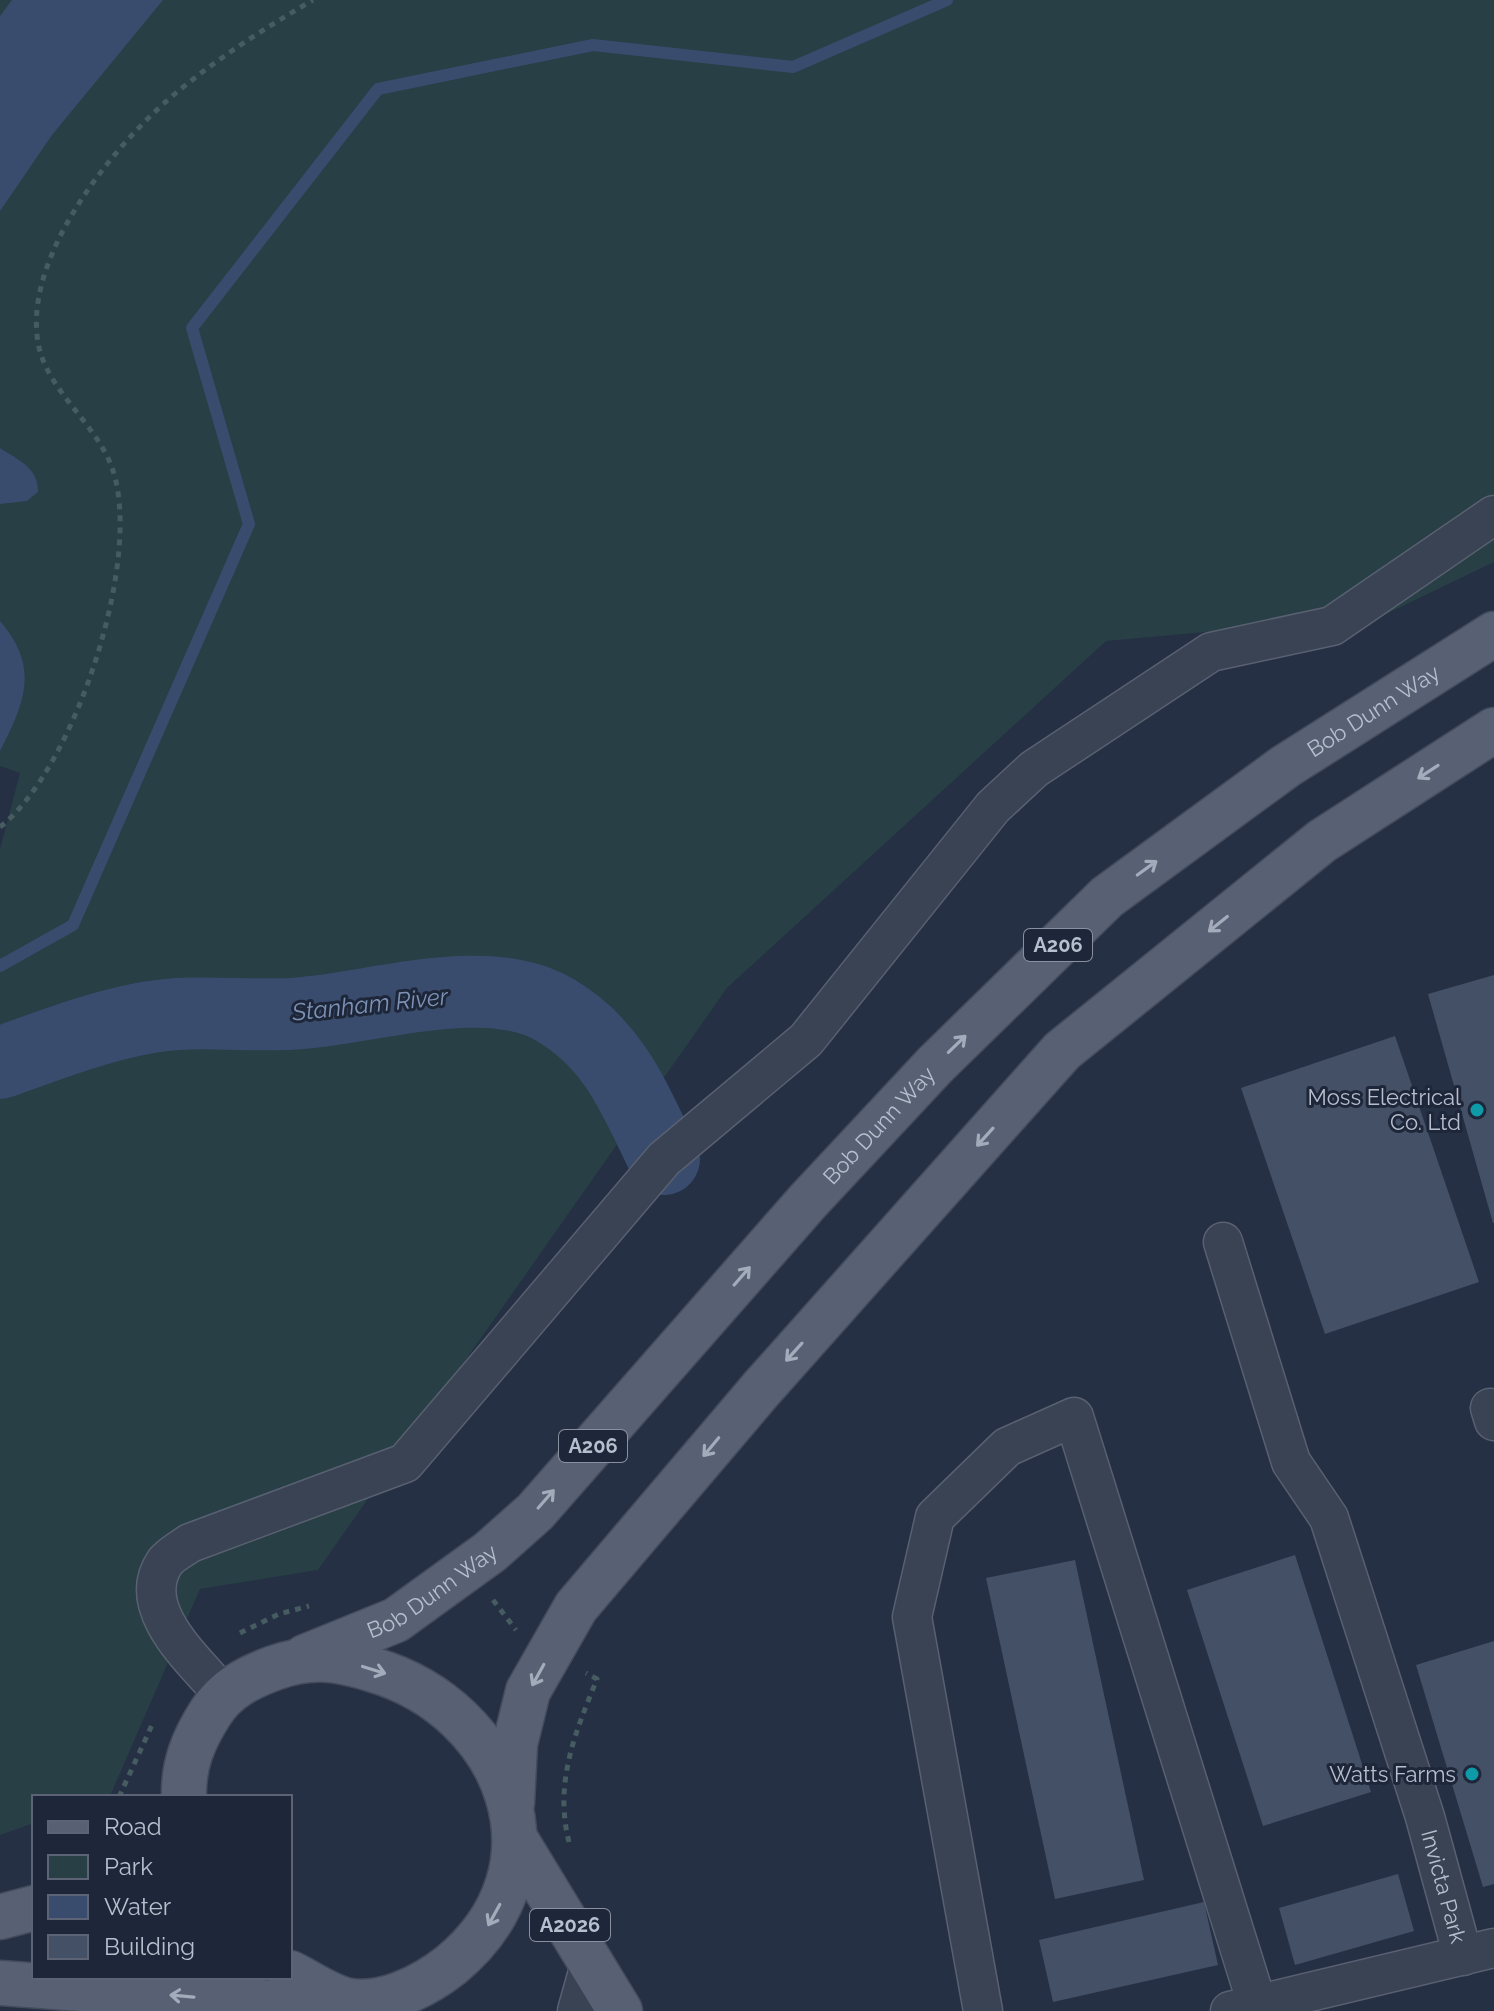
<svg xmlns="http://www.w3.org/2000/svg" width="1494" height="2011" viewBox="0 0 1494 2011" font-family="Raleway,sans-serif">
<rect width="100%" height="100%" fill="#253044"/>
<path fill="#273f45" d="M0,0H1494V562L1382,616L1106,641L727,988L318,1570L200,1589L110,1796L34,1797V1823L0,1835V849L20,773L0,766Z"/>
<path fill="#3a4c6d" d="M12,0H163L52,135L0,211V16Z
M0,448C18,460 39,468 38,492L27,501L0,504Z
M0,621C40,667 25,703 0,751Z"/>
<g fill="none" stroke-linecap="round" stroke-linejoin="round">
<path stroke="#3a4c6d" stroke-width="12" d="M0,966L73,925L249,524L192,328L378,89L593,45L793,67L947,0"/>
<path stroke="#3a4c6d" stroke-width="72" d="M0,1063C47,1046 96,1027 145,1018C198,1008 251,1018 303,1013C377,1007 488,970 555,1010C614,1044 635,1100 664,1159"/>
</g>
<path fill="#445066" d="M1494,975V1223H1493L1428,994Z
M1395,1036L1479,1282L1325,1334L1241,1088Z
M1295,1555L1371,1792L1263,1826L1187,1590Z
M1075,1560L1144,1880L1055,1899L986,1578Z
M1494,1641V1884L1483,1887L1416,1665Z
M1398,1874L1414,1931L1295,1965L1279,1908Z
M1204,1902L1218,1965L1053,2002L1039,1940Z"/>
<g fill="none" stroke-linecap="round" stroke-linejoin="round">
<g stroke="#586071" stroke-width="41">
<g id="minor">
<path id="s1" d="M1223,1242L1291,1462L1329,1518L1425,1817L1463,1956"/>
<path d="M1490,1408L1494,1421"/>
<path d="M223,1694C196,1662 133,1609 165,1562C170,1555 183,1548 190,1543L405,1463L664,1159L806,1040L993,807L1034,769L1211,652L1332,626L1494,515"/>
<path d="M577,2011L591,1961"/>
<path d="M983,2011L912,1617L935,1517L1007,1447L1074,1417L1257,2004"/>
<path d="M1230,2011L1494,1948"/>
</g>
</g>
<g stroke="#444b5d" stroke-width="47">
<g id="major">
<path id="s2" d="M305,1657L396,1620L490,1552L535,1512L808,1201L935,1065L1107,897L1286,766L1494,634"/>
<path d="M184,1797C183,1765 193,1740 211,1712C226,1689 247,1678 274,1668C311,1655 335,1658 374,1670C508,1710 570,1867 451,1965C423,1987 381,2008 345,2000C326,1995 307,1981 290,1973"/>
<path d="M512,1803L515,1744L528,1691L576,1607L762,1388L1062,1051L1322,841L1494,730"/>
<path d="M516,1840L620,2011"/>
<path d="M0,1917L34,1908"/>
<path d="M0,1983L287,2004L341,2000"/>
</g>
</g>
<path stroke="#465c61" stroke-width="5" stroke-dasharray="6 6" stroke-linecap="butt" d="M0,827C74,770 146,554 111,465C93,419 41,386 37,335C28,249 118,139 182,88C224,54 267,27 313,0
M493,1600L516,1630
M240,1633L279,1614L309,1606
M119,1797L152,1725
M569,1842C554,1783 575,1733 597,1679L586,1673"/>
<use href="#minor" stroke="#3a4353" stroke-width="38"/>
<use href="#major" stroke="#586173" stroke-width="44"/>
</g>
<defs><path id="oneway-shaft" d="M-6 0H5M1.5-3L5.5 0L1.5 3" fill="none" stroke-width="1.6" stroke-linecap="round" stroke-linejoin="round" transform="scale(2)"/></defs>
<g stroke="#a4abbb">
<use href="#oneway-shaft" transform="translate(1428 772) rotate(147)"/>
<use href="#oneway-shaft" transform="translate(1147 868) rotate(-36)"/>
<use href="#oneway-shaft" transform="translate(1218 924) rotate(141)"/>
<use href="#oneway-shaft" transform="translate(957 1044) rotate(-44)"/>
<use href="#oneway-shaft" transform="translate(985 1137) rotate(132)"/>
<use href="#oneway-shaft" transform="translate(742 1276) rotate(-49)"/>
<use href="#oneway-shaft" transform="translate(794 1352) rotate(132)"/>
<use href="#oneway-shaft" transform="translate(711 1447) rotate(130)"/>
<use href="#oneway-shaft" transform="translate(546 1499) rotate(-49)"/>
<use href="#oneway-shaft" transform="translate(374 1670) rotate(17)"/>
<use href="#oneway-shaft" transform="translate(538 1675) rotate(119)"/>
<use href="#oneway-shaft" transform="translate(494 1915) rotate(119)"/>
<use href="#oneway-shaft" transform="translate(182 1996) rotate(-175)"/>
</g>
<g fill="#0f9aa8" stroke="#1e2739" stroke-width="3">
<circle cx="1477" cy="1110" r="8"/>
<circle cx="1472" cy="1774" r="8"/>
</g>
<g text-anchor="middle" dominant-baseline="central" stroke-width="6" stroke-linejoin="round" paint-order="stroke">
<g fill="#1e2739" stroke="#8991a1" stroke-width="2">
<rect x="1024" y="929" width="68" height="32" rx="6"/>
<rect x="559" y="1430" width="68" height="32" rx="6"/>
<rect x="530" y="1909" width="80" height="32" rx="6"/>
</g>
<g font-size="20" font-weight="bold" fill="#b7becd">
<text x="1058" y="945">A206</text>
<text x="593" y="1446">A206</text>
<text x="570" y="1925">A2026</text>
</g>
<g font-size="22" fill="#b7becd" stroke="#1e2739">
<text stroke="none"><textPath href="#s2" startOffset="1440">Bob Dunn Way</textPath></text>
<text stroke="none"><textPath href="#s2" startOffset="792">Bob Dunn Way</textPath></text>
<text stroke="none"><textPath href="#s2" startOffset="144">Bob Dunn Way</textPath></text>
<text stroke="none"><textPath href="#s1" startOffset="684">Invicta Park</textPath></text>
</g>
<g font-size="22" fill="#b7becd" stroke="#1e2739" text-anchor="end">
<text x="1461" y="1097">Moss Electrical<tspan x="1461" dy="25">Co. Ltd</tspan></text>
<text x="1456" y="1774">Watts Farms</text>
</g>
<g font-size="24" font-style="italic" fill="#7d91b5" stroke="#1e2739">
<text transform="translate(370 1004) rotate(-6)">Stanham River</text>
</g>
</g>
<rect x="32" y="1795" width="260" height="184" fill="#1e2739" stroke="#5b6374" stroke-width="2"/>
<rect x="48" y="1821" width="40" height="12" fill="#586173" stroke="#5b6374" stroke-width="2"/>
<text x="104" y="1835" font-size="24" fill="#b7becd">Road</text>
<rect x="48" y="1855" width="40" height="24" fill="#273f45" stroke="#5b6374" stroke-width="2"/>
<text x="104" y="1875" font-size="24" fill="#b7becd">Park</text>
<rect x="48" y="1895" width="40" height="24" fill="#3a4c6d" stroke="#5b6374" stroke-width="2"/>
<text x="104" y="1915" font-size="24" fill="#b7becd">Water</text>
<rect x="48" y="1935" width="40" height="24" fill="#445066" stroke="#5b6374" stroke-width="2"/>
<text x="104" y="1955" font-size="24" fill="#b7becd">Building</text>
</svg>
